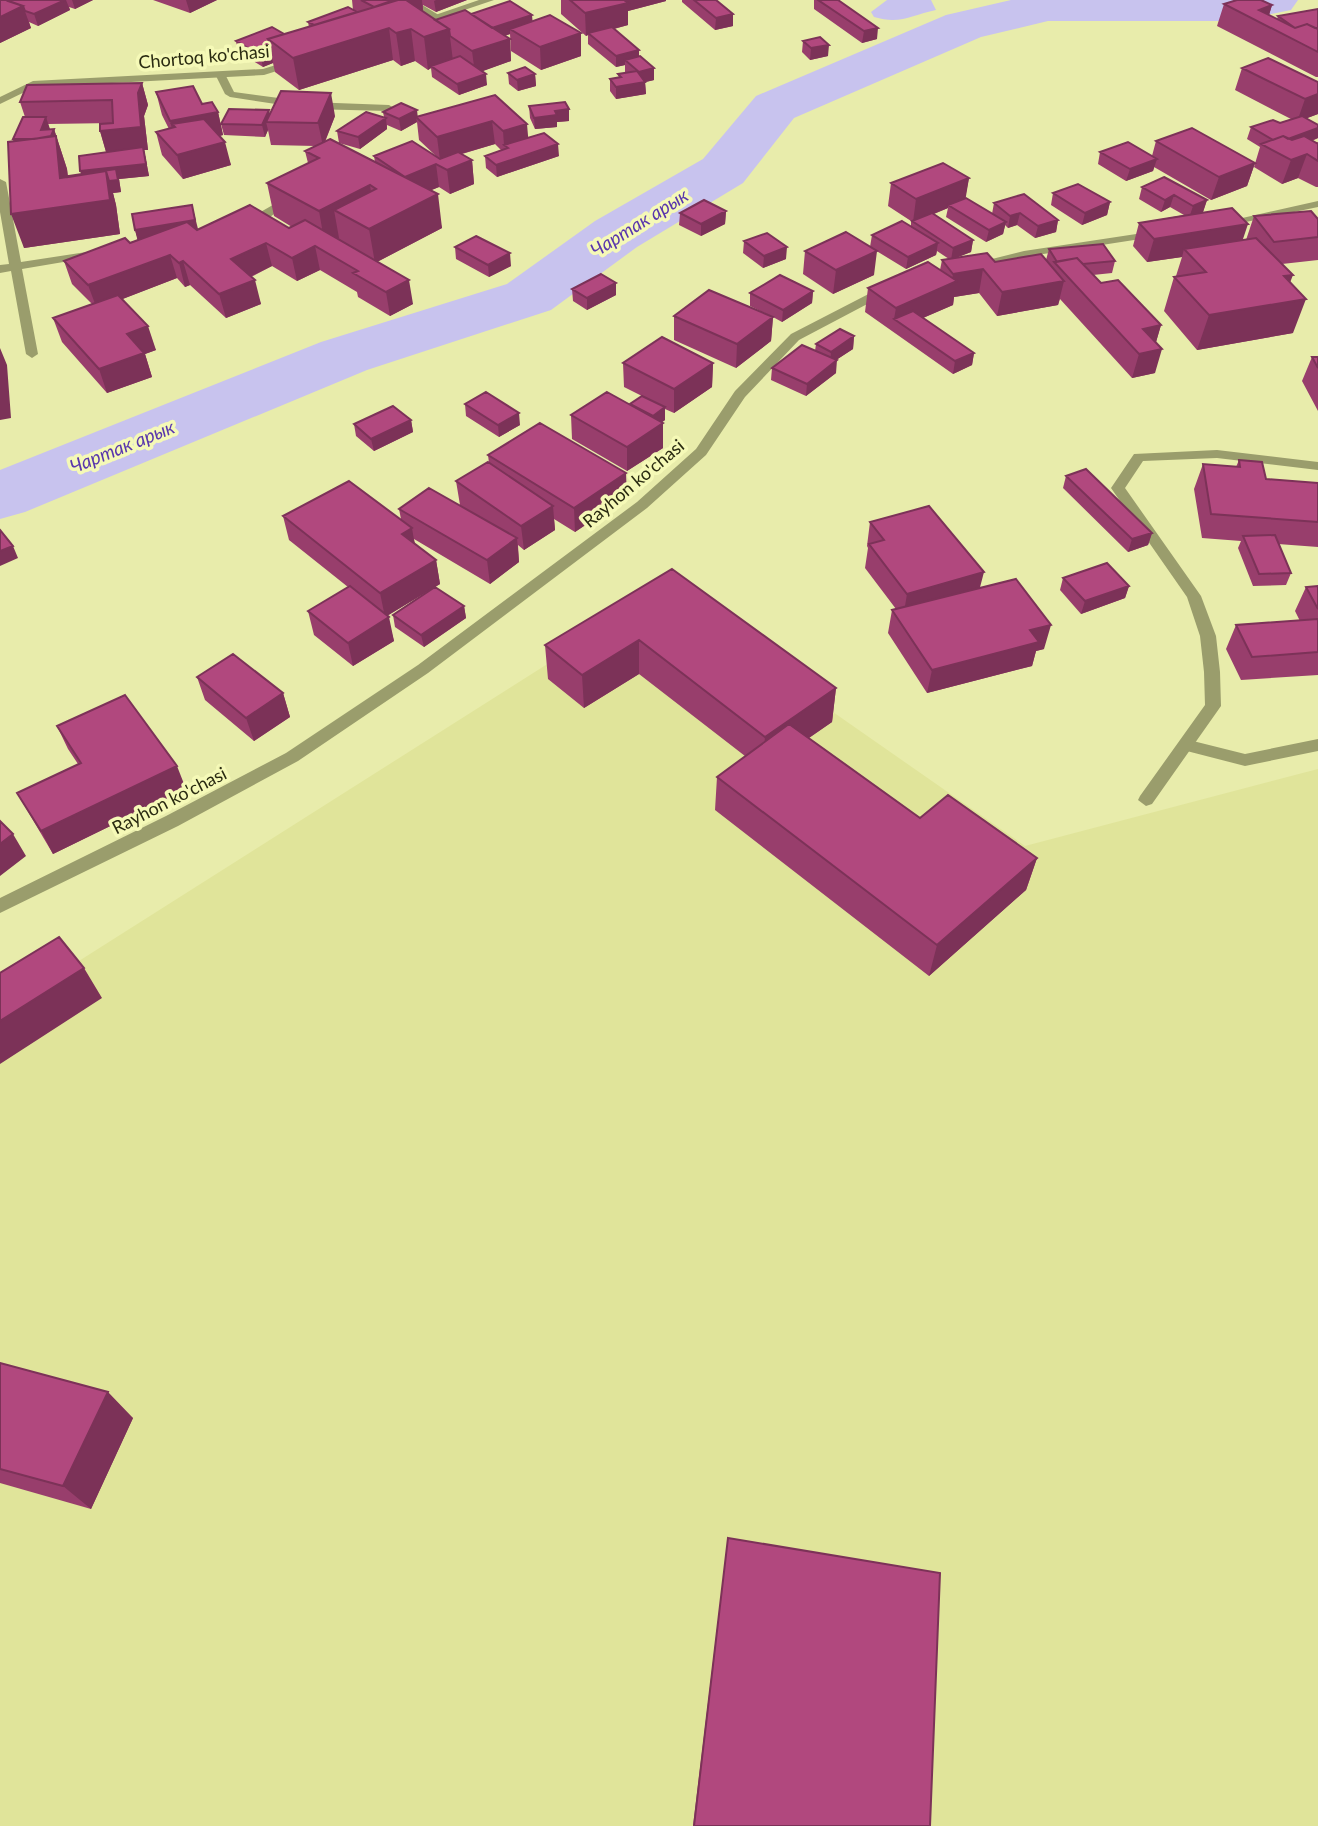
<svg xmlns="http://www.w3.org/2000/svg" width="1318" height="1826" viewBox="0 0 1318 1826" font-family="Lato,sans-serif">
<rect width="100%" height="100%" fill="#e8ecab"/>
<path fill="#e0e49a" d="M661,592L1025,846L1318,769V1826H0V1011Z"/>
<path fill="#c8c3ee" d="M887,0H931L936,10C912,15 900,25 874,17L871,12Z"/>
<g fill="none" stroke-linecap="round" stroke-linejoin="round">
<path fill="#c8c3ee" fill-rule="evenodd" d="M1011,0H1298L1291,10L1238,21H1048L981,37L794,118L743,183L637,247L551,310L367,370L25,512L0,519V470L321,342L507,284L595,221L703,159L756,96L946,15Z"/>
<path fill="#9a9d6c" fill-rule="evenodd" d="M402,0H414L442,17L434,19Z
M216,72H224L234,92L309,102L389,105L394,108L389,111L309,109L230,97L225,94L215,74Z
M0,179L6,182L21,262L93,251L99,254L93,257L22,269L38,354L32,358L26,354L11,271L0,273V265L9,264L0,212Z
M292,194L298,197L296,199L264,221L244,228L238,225Z
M1185,739L1245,754L1318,739V751L1245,766L1179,749L1177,745Z"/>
<path fill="#9a9d6c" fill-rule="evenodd" d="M479,0H494L414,27L406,25Z
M295,59L299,60V64L264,75L35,87L0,104V97L33,81L263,69Z
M1318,201V207L1222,227L1216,224Z
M1156,231L1160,232V236L1024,257L970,270L964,266L1024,251Z
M886,285L892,289L890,292L799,340L745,397L706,455L647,508L428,673L298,761L178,826L0,913V898L166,816L286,753L418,665L637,502L696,449L735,391L791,334Z
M1217,450L1318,462V470L1217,458L1143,461L1125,488L1201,596L1216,636L1220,672L1221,706L1152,804L1146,806L1138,800L1140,796L1205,705L1204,672L1200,636L1187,597L1111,488L1134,454Z"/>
</g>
<path fill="#983e6c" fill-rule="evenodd" d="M0,0H93L75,9L69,7L70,10L38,26L29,22L31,28L0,43Z
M153,0H217L190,13Z
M352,0H467L436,12L423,5V12L435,20L471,14L533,21L581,56L541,70L511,51L510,34L504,36L510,39L511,61L482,71L487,85L459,95L432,77L431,68L428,70L415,61L401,66L393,60L299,90L275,72L273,63L263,67L238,52L236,41L284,34L309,27L308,22L353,10Z
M561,0H666V1L628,11V25L614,29L639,57L654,68V80L645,82L646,94L616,99L610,91V79L619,78L618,74L627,73L625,72V65L616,67L588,44V35L586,36L561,14Z
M682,0H716L733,14V26L715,30L682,2Z
M814,0H838L877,39L862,43L814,9Z
M1224,4L1272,5L1269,15L1277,19L1278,16L1318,9V77H1316L1217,26Z
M803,41L828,56L810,60L802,52Z
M1268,58L1318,114L1307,118L1318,138L1312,141L1316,143L1318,142V187H1316L1298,178L1282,184L1254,167L1260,147L1247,139L1251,127L1280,123L1291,119L1235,90L1242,68Z
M508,73L535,74L536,86L518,91L509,84Z
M142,83L148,105L144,116L148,150H144L149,176L119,179L121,192L113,193L116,205L120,234L24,248L13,139L25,117L20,102ZM113,123L100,131L106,152L81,174L68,177L67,169L54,129H49L48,124Z
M156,92L202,104L218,112L223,135L220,136L231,165L183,179L162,155L156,132L169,129L162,115Z
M495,95L528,137L559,156L497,177L486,168L485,156L501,150L495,144L462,154L472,160L474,184L450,194L439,187L431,190L442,228L377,262L413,304L390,316L358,297L357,292L320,270L297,281L272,266L251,277L261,304L226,318L190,285L185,287L177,278L122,299L156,350L145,354L152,377L107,393L62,342L53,318L92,304L72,284L64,261L138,240L135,230L289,228L292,227L274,216L267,183L308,163L305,151L315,146L271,145L268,130L265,137L224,135L221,124L270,114L335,116L325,142L375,162L374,156H436L419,140L417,122L401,131L387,125V129L360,149L339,143L337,131L384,117L383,112L418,117Z
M529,106L569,121L557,122V127L535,129L530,118Z
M1156,141L1255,163L1247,186L1211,200L1154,167L1153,171L1126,181L1098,164L1100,152L1152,156Z
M969,178L965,198L992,214L994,203L1058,220L1056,232L1035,238L1017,225L1008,228L1005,225L1003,234L986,242L946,217L948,208L934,214L973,240L971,252L957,257L995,262L1046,260L1049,249L1115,261L1112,273L1093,275L1101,283L1161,325L1156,342L1155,373L1132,378L1060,299L1058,305L997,316L979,293L954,297L953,305L923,318L974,353L972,365L953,374L865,312L868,288L940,270L942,260L949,259L937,251L936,255L906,269L870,247L872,235L911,227V221L888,206L891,183Z
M1142,187L1207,200L1203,212L1243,240H1246L1254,216L1318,219V260L1282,264L1290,282L1293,333L1197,350L1164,311L1174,277L1176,276L1182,257L1147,262L1133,246L1139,223L1184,215L1170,207L1161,212L1139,199Z
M1053,193L1110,202L1107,215L1082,225L1051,205Z
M726,211L725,224L701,236L679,225L680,213Z
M744,241L786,259L763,268L743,253Z
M455,247L511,266L489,277L456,259Z
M805,251L874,275L833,294L803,274Z
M572,289L616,295L587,310L573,301Z
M813,291L812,303L782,322L773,317L771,341L736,368L674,340V316H771L750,306V293Z
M854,336L853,349L836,360V373L806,396L771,380L772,368L815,351L816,344Z
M1312,357H1318V411L1302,381Z
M623,363H713L712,387L674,413L665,409V420L661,423H663V448L627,471L572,439L571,415L630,405L642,396L624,387Z
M465,404L520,425L499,437L466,416Z
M411,420L413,432L374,451L356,436L354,424Z
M488,455L627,497L575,532L554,519L555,530L524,550L518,545L519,562L490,584L414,539L415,544L436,560L440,584L435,587L464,606L466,618L424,647L395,627L393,615L428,591L387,616L394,641L353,666L314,635L308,611L348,587L289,540L283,516L401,519L399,509L460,505L456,481L489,463Z
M1239,460L1266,479L1318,483V547L1278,544L1291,573L1286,585L1253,586L1238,548L1241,541L1202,538L1194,489L1203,464L1236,467Z
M1066,476L1152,533L1148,545L1128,552L1063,488Z
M870,522L980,588L1044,649L1036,651L1032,666L927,693L888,633L892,610L896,609L865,568L868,548L867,546Z
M672,569L836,688L832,722L809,738L920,818L1037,858L1026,890L929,976L715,810L717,777L745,756L639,674L584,708L548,679L545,645Z
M1063,578L1129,586L1125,598L1081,614L1060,590Z
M1318,586V675L1241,680L1226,649L1236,625L1300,621L1295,611L1306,587Z
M197,677L283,693L290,717L254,741L205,700Z
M57,726L186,789L53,854L17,793L78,764L68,749Z
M0,1363L133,1418L91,1509L0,1483Z
M728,1538L930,1826H693Z"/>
<path fill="#7c3258" d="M65,0H66L70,10L38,26L34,14Z
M72,0H93L75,9Z
M186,0H217L190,13Z
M394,0H422L423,12L378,29Z
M436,0H467L436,12L434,1Z
M626,0H666V1L628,11V25L590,35L588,33V35L586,36L585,13L626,4Z
M1272,5L1266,25L1259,10Z
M23,6L31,28L0,43V17Z
M733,14V26L715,30L716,18Z
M532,15L533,26L510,29V34L492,40L491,28Z
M389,28L393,60L299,90L293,58Z
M878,28L877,39L862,43L864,31Z
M411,29L415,61L401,66L396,33Z
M449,29L453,61L431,66V68L428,70L424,37Z
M581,33V56L541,70L540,47Z
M510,39L511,61L475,74L472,51Z
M829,45L828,56L810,60L811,48Z
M639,50V61L625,60V65L616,67V56Z
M271,51L273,63L263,67L260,55Z
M654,68V80L642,83L645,82L646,94L616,99V87L639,83V72Z
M486,74L487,85L459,95L457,84Z
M535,74L536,86L518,91L517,80Z
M142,83L148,105L144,116L148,150H144L149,176L119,179L121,192L113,193L116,205L120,234L24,248L11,214L60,178L50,138L54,129L67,169L71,206L84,183L80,171L107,155L100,131L141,127L138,93Z
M331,93L335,116L323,146L318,123Z
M1318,94V114L1297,122L1305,99Z
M569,109V121L557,122V127L535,129L534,118L555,111Z
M269,110L272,122H266L268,130L265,137L262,125Z
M417,110L418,119L416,117L417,122L401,131L399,119Z
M218,112L223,135L179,144L175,127L172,124L178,144H176L170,121Z
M46,117L50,129L41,130Z
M386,118L387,129L360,149L358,137Z
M492,121L495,144L440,160L437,137Z
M527,124L529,147L508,148L504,145L503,131Z
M1318,128V138L1277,153L1278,142Z
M225,142L231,165L183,179L177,155Z
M558,144L559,156L497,177L496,165Z
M1307,154L1298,178L1282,184L1291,160Z
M1157,159L1153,171L1126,181L1130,169Z
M472,160L474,184L450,194L447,170Z
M1255,163L1247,186L1211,200L1219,177Z
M436,164L439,187L408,200L405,177Z
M969,178L965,202L948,205V208L913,222L916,199Z
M370,185L375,219L334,210L339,238L325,245L319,211Z
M438,194L442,228L375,263L369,229Z
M1174,195L1170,207L1161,212L1165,200Z
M1207,200L1203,212L1189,218L1193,206Z
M1110,202L1107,215L1082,225L1085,213Z
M192,205L199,233L138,242L135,230Z
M726,211L725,224L701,236V224Z
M1020,213L1017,225L1008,228L1010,216Z
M1058,220L1056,232L1035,238L1038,226Z
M1006,222L1003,234L986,242L989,230Z
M1248,224L1240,248L1184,249L1182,257L1147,262L1154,239Z
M973,240L971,252L951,260L953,248Z
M266,243L272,266L237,283L231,259Z
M938,243L936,255L906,269L908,257Z
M315,246L320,270L297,281L292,258Z
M787,247L786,259L763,268L764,256Z
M877,251L874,275L833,294L836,270Z
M510,253L511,266L489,277L488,265Z
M170,255L177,278L97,309L88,285Z
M183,261L190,285L185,287L179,263Z
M983,269L979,293L954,297L953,305L904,326L894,319L896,308L951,284L953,274Z
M1293,275L1282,303L1306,299L1293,333L1197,350L1209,315L1284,276Z
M255,280L261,304L226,318L219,294Z
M409,280L413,304L390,316L386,292Z
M1064,281L1058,305L997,316L1002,292Z
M616,283V295L587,310V298Z
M813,291L812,303L782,322L783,310Z
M773,317L771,341L736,368L737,344Z
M1161,325L1154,349L1143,329Z
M148,326L156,350L145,354L152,377L107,393L99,369L127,334Z
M854,336L853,349L830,364L831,352Z
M0,348L7,365L11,418L0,420Z
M1162,349L1155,373L1132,378L1139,354Z
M974,353L972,365L953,374L955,361Z
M837,360L836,373L806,396L807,384Z
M713,363L712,387L674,413V389Z
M665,407V420L653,428V416Z
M519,413L520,425L499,437L498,425Z
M411,420L413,432L374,451L371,439Z
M663,423V448L627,471V447Z
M626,473L627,497L575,532L574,508Z
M553,506L555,530L524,550L521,526Z
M412,528L416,552L402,534Z
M1152,533L1148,545L1128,552L1132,539Z
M517,538L519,562L490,584L487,560Z
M13,546L18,558L0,566V551Z
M436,560L440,584L385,617L380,593Z
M984,572L978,595L903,618L907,594Z
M1129,586L1125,598L1081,614L1085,601Z
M464,606L466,618L424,647L421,635Z
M389,617L394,641L353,666L348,643Z
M1051,625L1044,649L1036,651L1032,666L927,693L932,670L1030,630Z
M639,640V674L584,708L582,675Z
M836,688L832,722L762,770L765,737Z
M283,693L290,717L254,741L246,718Z
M177,766L186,789L53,854L41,831Z
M13,834L26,856L0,876V844Z
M1037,858L1026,890L929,976L937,945Z
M84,968L102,998L0,1064V1021Z
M108,1392L133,1418L91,1509L63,1486Z"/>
<path fill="#b1487e" stroke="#7c3258" stroke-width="2" d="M0,0H6L23,6L0,17Z
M9,0H65L34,14L25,11L23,6L8,1Z
M361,0H394L374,7Z
M398,0H406L449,29L424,37L411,29L396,33L389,28L293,58L268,39Z
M570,0H624L628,3L585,13Z
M694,0H716L733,14L716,18Z
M818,0H838L878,28L864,31Z
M1237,0H1261L1272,5L1259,10L1295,28L1307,24L1318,29V52L1224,4Z
M510,1L532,15L492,28L471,14Z
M348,7L357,12L314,25L308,22Z
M1318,9V28H1315L1307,24L1295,28L1278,16Z
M465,10L510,39L472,51L450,36L449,29L435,20Z
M550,15L581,33L540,47L510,29Z
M272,27L284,34L268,39L271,51L260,55L236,41Z
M612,27L639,50L616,56L588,33Z
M820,37L829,45L811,48L803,41Z
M460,56L486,74L457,84L431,66Z
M640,56L654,68L639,72L625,60Z
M1268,58L1318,82V94L1305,99L1242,68Z
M525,67L535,74L517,80L508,73Z
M637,71L645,82L616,87L610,79L621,77L618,74Z
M142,83L138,93L141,127L100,131V124L113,123L112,100L20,102L27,85Z
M193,86L202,104L212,102L218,112L170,121L156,92Z
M281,91L331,93L318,123L266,122Z
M495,95L527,124L503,131L492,121L437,137L416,117Z
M565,102L569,109L555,111L557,115L534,118L529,106Z
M401,103L417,110L399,119L383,112Z
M229,109L269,110L262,125L221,124Z
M366,112L386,118L358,137L337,131Z
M1302,116L1318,125V128L1288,139L1283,136L1273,140L1251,127L1273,120L1280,123Z
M23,117H46L41,130L54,129L51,136L34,139H13Z
M204,119L225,142L177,155L156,132L175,127L172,124Z
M1192,128L1255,163L1219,177L1156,141Z
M544,133L558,144L496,165L485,156L508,148L504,145Z
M56,136L60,178L106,171L110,200L11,214L8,142Z
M1283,136L1292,140L1304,136L1318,144V161L1307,154L1291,160L1261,144Z
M330,139L438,194L369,229L334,210L376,189L370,185L319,211L267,183L319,158L305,151Z
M412,141L440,159L458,152L472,160L447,170L436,164L405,177L374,156Z
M1128,142L1157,159L1130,169L1100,152Z
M143,147L146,164L80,171L79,156Z
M943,163L969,178L916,199L891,183Z
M116,169L118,180L109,181L106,171L68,177V176Z
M1164,177L1207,200L1193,206L1174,195L1165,200L1142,187Z
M1078,184L1110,202L1085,213L1053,193Z
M1024,194L1058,220L1038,226L1020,213L1010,216L994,203Z
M966,198L1006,222L989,230L948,205Z
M704,200L726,211L701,224L680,213Z
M192,205L195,220L135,230L132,214Z
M250,205L289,228L305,220L409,280L386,292L353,273L358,271L315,246L292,258L266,243L231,259L255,280L219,294L183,261L179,263L170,255L88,285L64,261L125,238L130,243L187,222L197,230Z
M1232,208L1248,224L1154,239L1139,223Z
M1311,211L1318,219V237L1274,242L1254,216Z
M932,213L973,240L953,248L912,221Z
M902,221L938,243L908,257L872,235Z
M846,232L877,251L836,270L805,251Z
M767,233L787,247L764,256L744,241Z
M476,236L510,253L488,265L455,247Z
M1256,238L1293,275L1284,276L1306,299L1209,315L1174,277L1206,272L1184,249Z
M1103,244L1115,261L1083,264L1077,258L1057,262L1049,249Z
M987,253L995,262L1041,254L1064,281L1002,292L983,269L953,274L942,260Z
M1077,258L1101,283L1118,280L1161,325L1143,329L1162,349L1139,354L1054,262Z
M928,262L957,281L896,308L868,288Z
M601,274L616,283L587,298L572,289Z
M780,275L813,291L783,310L750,293Z
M709,290L773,317L737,344L674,316Z
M118,295L148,326L127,334L144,353L99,369L53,318Z
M913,311L974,353L955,361L894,319Z
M840,329L854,336L831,352L816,344Z
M662,337L713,363L674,389L623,363Z
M802,345L837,360L807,384L772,368Z
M1312,357H1318V368Z
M486,392L519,413L498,425L465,404Z
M607,392L663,423L627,447L571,415Z
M642,396L665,407L653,416L630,404Z
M393,406L411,420L371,439L354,424Z
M540,423L626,473L574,508L488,455Z
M1239,460L1262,462L1266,479L1318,483V522L1211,514L1203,464L1240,467Z
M488,462L553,506L521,526L456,481Z
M1086,469L1152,533L1132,539L1066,476Z
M349,481L412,528L402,534L436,560L380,593L283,516Z
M429,488L517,538L487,560L399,509Z
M929,506L984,572L907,594L869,544L884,540L870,522Z
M0,530L13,546L0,551Z
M1275,535L1291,573L1259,574L1243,536Z
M1107,563L1129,586L1085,601L1063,578Z
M672,569L836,688L765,737L639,640L582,675L545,645Z
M1016,579L1051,625L1030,630L1039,642L932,670L892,610Z
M350,586L389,617L348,643L308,611Z
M1318,586V609L1306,587Z
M435,587L464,606L421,635L393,615Z
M1318,619V652L1252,657L1236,625Z
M233,654L283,693L246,718L197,677Z
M125,695L177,766L41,831L17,793L81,763L57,726Z
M789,724L920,818L948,795L1037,858L937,945L717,777Z
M0,821L13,834L0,844Z
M59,937L84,968L0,1021V973Z
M0,1363L108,1392L63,1486L0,1469Z
M728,1538L940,1573L930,1826H694Z"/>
<g text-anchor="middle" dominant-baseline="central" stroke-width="7" stroke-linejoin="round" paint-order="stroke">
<g font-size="18" fill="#2a2b11" stroke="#f5f9b7">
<text transform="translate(204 56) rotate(-5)">Chortoq ko'chasi</text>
<text transform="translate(633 483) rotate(-40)">Rayhon ko'chasi</text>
<text transform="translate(169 800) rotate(-27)">Rayhon ko'chasi</text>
</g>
<g font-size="19" font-style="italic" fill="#5936ad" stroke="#f5f9b7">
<text transform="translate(639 222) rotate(-32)">Чартак арык</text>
<text transform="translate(122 446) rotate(-22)">Чартак арык</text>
</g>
</g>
</svg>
